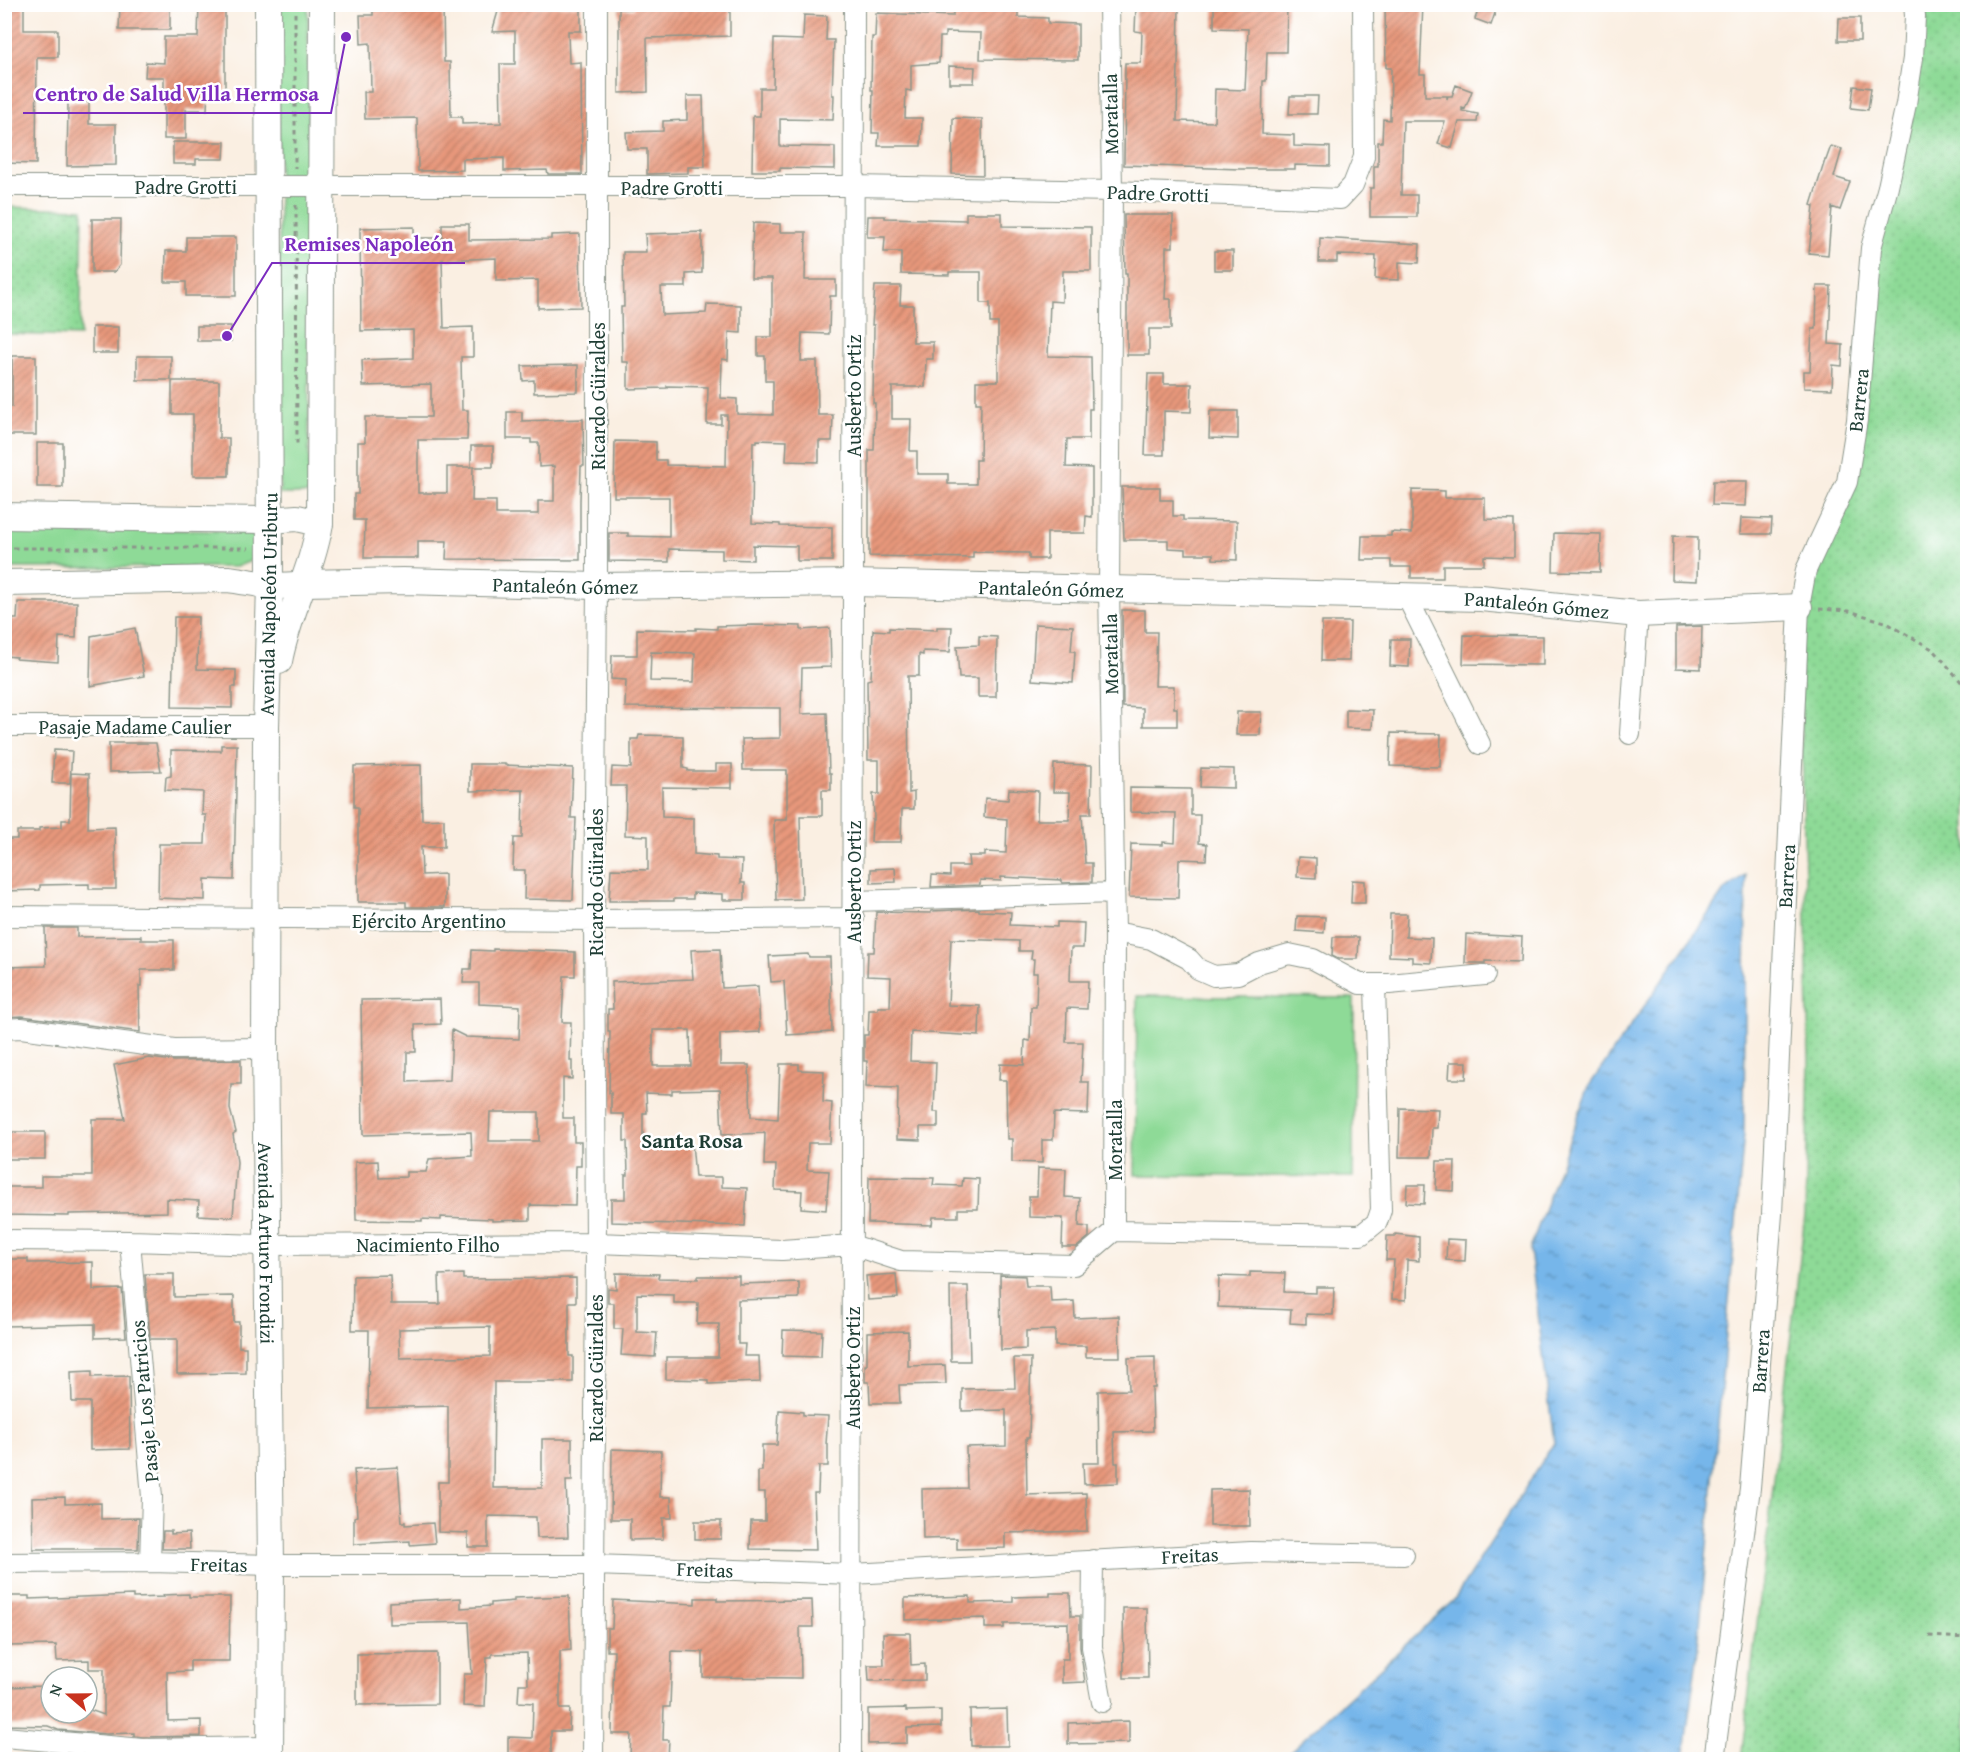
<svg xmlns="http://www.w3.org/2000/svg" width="1972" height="1764" viewBox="0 0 1972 1764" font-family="'Gentium Book Plus',serif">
<defs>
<pattern id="grass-dots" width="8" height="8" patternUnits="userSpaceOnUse" patternTransform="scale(1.5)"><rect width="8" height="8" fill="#8eda97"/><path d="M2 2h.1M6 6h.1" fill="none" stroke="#7abc83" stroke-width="1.8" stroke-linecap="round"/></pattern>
<pattern id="water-ripples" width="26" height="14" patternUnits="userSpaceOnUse" patternTransform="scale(1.5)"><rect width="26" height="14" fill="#76b6ea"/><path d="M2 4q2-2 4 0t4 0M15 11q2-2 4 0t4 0" fill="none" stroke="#6095be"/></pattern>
<pattern id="building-hatch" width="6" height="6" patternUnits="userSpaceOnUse" patternTransform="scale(1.5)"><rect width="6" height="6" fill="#e8987c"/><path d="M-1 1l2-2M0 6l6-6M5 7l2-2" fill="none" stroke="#bb7d66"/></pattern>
</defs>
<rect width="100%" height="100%" fill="#fff"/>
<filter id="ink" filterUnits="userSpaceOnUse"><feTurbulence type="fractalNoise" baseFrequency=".0167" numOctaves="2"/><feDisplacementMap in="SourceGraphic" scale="12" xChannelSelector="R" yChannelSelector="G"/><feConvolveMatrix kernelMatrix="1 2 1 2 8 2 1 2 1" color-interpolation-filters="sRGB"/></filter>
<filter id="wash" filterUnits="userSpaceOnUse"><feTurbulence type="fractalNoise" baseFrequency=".008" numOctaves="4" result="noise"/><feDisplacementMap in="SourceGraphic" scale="24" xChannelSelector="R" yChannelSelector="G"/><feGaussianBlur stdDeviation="1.35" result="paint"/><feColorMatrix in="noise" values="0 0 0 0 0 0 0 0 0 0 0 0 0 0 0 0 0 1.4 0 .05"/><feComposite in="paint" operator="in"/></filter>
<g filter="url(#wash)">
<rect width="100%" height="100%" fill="#faefe2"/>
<path fill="url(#grass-dots)" stroke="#568c66" stroke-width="1.5" d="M1920,5H1967V1759L1741,1760L1805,1215L1809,1062L1799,607L1847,482L1871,248L1913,58L1927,20Z
M5,207L83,209L80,336L5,334Z"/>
<path fill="#8eda97" stroke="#568c66" stroke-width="1.5" d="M278,5H308L309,494H280Z
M4,525L251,532L261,547L251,561L236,567L5,568Z
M1137,996L1354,998L1353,1177L1135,1175Z"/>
<path fill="url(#water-ripples)" stroke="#4a7a8f" stroke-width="1.5" d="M1746,875L1744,1133L1697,1658L1683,1759H1282L1454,1600L1554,1443L1530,1249L1589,1086L1724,891Z"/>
<g id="blocks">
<path fill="url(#building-hatch)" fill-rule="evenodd" d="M4,4H24V30H58V57H37L36,164L4,163V139H12V110H4Z
M120,4H142V9H170V30H119Z
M199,4H225V90H208L207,110H186V139H164V77H145L146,62L164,63V37H198Z
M373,4H443L444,62H450L451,117H462V124L501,123L500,64H515V31L492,32L499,8L514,6V7L581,6V31H568L569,63L581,62L582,174H548L547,170L504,171V158L463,159V170L418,171L417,118L365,119L364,92H371L370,43L361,44L360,15H373Z
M634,4H678V8L730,7V36L647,38L648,92L619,93V9H634Z
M982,4H1018V17L1048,18V23L1078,24V60L980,59L981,33L945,32V37H940L939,63L911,65V91L906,90L905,118H922L921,146H878L879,133H872L873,90H871L872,37H875L876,13L953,16V11H982Z
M1214,4H1287L1286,52H1267L1266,81H1263L1262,134L1294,135V146L1330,147V166L1295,165V169H1240L1124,165L1125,63H1141L1142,32L1135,31L1136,7H1179L1177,121L1214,122L1215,89L1245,90L1248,29L1214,28Z
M1385,4H1423L1420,74H1425V96H1447V99L1448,96H1452L1456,85L1472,91L1465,109L1462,108V111L1478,114L1477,122H1459L1452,148L1438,144L1445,121H1403L1401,195H1417V217H1370V188H1374V166H1378V142H1382L1383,119L1390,120L1391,68H1386Z
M1480,4H1498L1491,25L1475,19Z
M804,15L827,16L826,40H834L832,95H834L833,120L780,119V146L835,147V169L780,168V171H752L753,116H760V88H773L774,39L803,40Z
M1839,18H1860V41H1838Z
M949,66L975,67L974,83H949Z
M1854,86L1871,88L1868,110L1851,108Z
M687,96H703L705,167H688V173L647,174V149H627L626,132L663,131V121L687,120Z
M1290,96H1318L1317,114H1289Z
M68,102H89V124H116V165L67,166Z
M953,118L982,119L983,175L952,174Z
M173,142H225L224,159H196V164H173Z
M1831,146L1842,149L1834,177L1850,182L1840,210L1832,207L1828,255L1809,253L1814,206L1811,205L1825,160H1826Z
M966,213H1002V226L1091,227V271H1063L1062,302L1050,301L1048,356L1091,357L1092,409H1089V439H1067L1066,467L1092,468V517L1086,516L1085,533H1047V559H1029V553L973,552V558L869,556V450H874L875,403H873L874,325H872L875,286H901L900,305H913V342H933V359H926L925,387H892V419H911L910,451H917V474H948V484H976V460H980L981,403H976V381H998V323H990V303H981V272H949V275L901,274V252H884L885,237H867L868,216H885V218L966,220Z
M1124,215H1173V247H1166V275L1165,299H1171V329H1149V355H1127V274H1125Z
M92,219H121L120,265L114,272H92Z
M753,223L780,224V232H806L805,280H836V296H830L829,334L802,333L801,361H817L818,415H833L832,441H819V462L786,461L787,441L757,440V442H753L752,523L780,524V526L832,527V561H797V546L753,545V560L722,559V550L669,549V562L609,561V533H628V536L669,537V497H614L615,441L656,442V460H666V465L726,466L727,415H721V424H707L708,387L667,386V388L628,389V362H622L621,307H624L623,252H646L645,234L702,232V273L686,274V287H661L662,315L706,313L707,304L741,305V333L729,332L728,360L722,359L721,398L737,399V414L773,415V381H765V356H758V337H772V278H751Z
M442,224H469V240L551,239V235L580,234L581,307L538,308V280L496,281V258L442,260L444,328L473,327V357H461L462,410H468L467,440H418V493H447V467H471V446H493V467H473L472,501H496V514H538V501H554V466L539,467V443H531V439H507V412H522V421L583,419L584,466H581L580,501V560L446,559L447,541H418V558H364L365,520H354V494H358V442H365V417H431V384L363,386L362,360L413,358V330L361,331L360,228L414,227V238H442Z
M186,237H236V296H186V282H165L166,251H186Z
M1320,238L1420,244L1419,263L1399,262V280L1375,279L1376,256L1337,255V262H1319Z
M1214,251H1233V270H1214Z
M1817,286H1831L1829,344L1843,345L1842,366L1833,365L1832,389L1804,388V371H1810L1812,329H1816Z
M197,326H231V341H197Z
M92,327H118V353H92Z
M12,356H36V435H4V407H12Z
M137,356H171V380H137Z
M578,365V392L534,393V380L523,381L522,366Z
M1148,374H1164V384H1192L1191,412L1164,411V455H1145Z
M172,381H219V438H229V476H193V414H172Z
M1210,411H1238V439L1209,438Z
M37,443H63V487H37Z
M1713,481H1747L1746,506L1712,505Z
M1122,487H1160V500H1173V516H1183V520L1237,521V560L1213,559V554H1186V549L1168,548V540H1124Z
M1412,490L1445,491V498H1485V519L1514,520V557L1484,556V565H1443V578H1411V567H1391V560H1361L1362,536H1391V532L1412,533Z
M1741,518L1772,519L1771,534H1740Z
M1554,533L1601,534L1600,572L1553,571Z
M1673,536L1698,537L1697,581L1672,580Z
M18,602H77L76,638L59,637L58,662L16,659L17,657L4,656V619H17Z
M1122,610H1145V632H1157L1155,686H1174V708H1177V726H1143V708L1123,707Z
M174,617H198L197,669L236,670V687H232V708L172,707Z
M1322,622H1350L1349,661H1321Z
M1035,624L1073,626L1071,651H1075L1073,683L1032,680Z
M753,625L801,626V630L830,628L831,667L802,668L801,714L827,713L829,773H831V790H822V816H800L802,899L776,900L774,820H787V770H743L742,739L780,738V708L625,707L626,680L611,679L612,655H637V629L696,630V628L717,629V626ZM651,652L695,653L694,682L650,681Z
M1702,626L1701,669L1676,668V627Z
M937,627H952L950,652L923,651V655L919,654V676H908L909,793L914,792V809H902L901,842H871L872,820H874L873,794H879V760H868L867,680L871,679L873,630L889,631V628L937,630Z
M135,628L144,676L90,686L91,636Z
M1464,635L1543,636V665L1463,664Z
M979,636L997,637L996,697H978V678H959L957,646L979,645Z
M1391,639H1410L1409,667L1390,666Z
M1346,709L1373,710L1372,729L1346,728Z
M1237,712H1261L1260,735H1236Z
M1391,733L1441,734L1440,767L1390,766Z
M639,735L683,736V768L688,769V771H716V764H732V788L662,787V817L694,818V854L717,856V859L742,860L741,883H745V900H723V894L693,893V899H674V901H609L611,869L648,870V836L625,835L626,786H611L612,767L631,768V739H638Z
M109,743H156L161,771L109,772Z
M221,745H237L234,880L205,879V900L158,898L159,844H205L206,815H202L203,792L165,790L166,777L171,776V750L221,751Z
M54,750L72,751L70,783H52Z
M470,764H505V765L573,768L571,818H576L573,900L524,899L525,870H513L514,838H522L523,790L470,791Z
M1054,764L1092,765L1091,814H1082L1085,863H1092V882L1062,883V880L1001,877V881L980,880V885L931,887L932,875L950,876V866H969L968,856H985V852L1006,853L1007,819L984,817L985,798L1008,800L1009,789L1038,791L1037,820H1069L1070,792H1053Z
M421,765L422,820L444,819V847H421L422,875L445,874V907H406V902H358V807H354V766Z
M1201,768L1234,769V788L1200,787Z
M71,773L89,774L88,828L115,827L116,889H89V884L40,885V890L4,891V839H17V831H39V828L62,827V820H70Z
M1130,788L1191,789V815H1200L1199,843L1207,844L1206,860L1179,859L1178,898L1129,897L1131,844L1163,845V842L1175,843L1176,813L1130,812Z
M1298,857L1316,858V878L1297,877Z
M895,868L896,882L871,883V869Z
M1352,880L1365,881V903H1351Z
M979,909V911L1011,912L1010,925L1057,927V922L1084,923L1083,948H1071L1070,981H1088L1087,1009L1067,1008L1066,1042H1083L1081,1082H1089L1088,1114L1054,1113L1053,1140H1042V1163L1012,1162V1139H1007L1006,1080H999L1000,1064L1024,1065L1025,1040L1030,1041L1031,1007H1036L1037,973H1033L1034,959H1031L1032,951H1019V941L951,939L948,1005L980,1006L979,1036L911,1032L910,1061L936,1062L934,1112H938V1127H920V1140L897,1139L898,1088L866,1087L867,1061H864V1035H868L869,1010H878V1007H890L891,977L867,976L868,952H874L876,912L931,913V911Z
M1390,914H1407L1406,937L1432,938L1431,963L1412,962V957L1389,956Z
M1297,916L1325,917L1324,933L1296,931Z
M45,928H77V937L141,936V940H174V970H141V986H139L140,1032L22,1016L4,1017V967L46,966Z
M1466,934L1522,937L1521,962L1485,961V963H1465Z
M1333,937H1359L1358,959H1338L1332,956Z
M493,949L575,952V976H564L562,1022H571L570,1061H572V1079L563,1078V1118H574V1142H581V1166H576L575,1206L530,1205V1220L492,1221V1219L441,1217V1220L422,1219V1221L356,1220L355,1162L378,1161L379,1178L406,1177V1172H426L429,1159L472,1156L471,1132L363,1135L361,1000L440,999L441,1024L415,1025L416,1052H407V1082L450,1080L452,1030L466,1037L519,1039L520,1006L479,1004V983H463L464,969H471L472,950L493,951ZM490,1112H539V1141H489Z
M720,949L722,988L758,986L760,1032L720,1034V1065H749L751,1117L778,1119L780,1064H799V1070L824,1071L823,1102L832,1103L830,1143H808L807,1170L829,1171L826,1210L801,1208L802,1191L775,1190L776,1165H764L765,1133L722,1135L720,1089L672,1090V1094L646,1093L647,1113H643V1143L664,1142V1145L692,1143L695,1177H722V1187L747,1188L745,1226L611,1222V1199H625V1175H628L627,1141H624V1114H611V1093H609L610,1031H608V1009H613L612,982L693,979L691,950ZM653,1030H690L691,1066H653Z
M808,954L809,957H830L832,1032L787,1035L784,981L771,982L769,956Z
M149,1058L174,1061L241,1060V1084H231L230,1109L236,1132L233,1134L237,1162L233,1217L198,1215L199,1201L167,1199V1212L69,1214V1216L4,1215V1187H41V1176H92V1119H125L114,1065Z
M1450,1062H1467L1466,1079H1449Z
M1400,1108L1438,1109L1437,1128H1432L1431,1157H1399Z
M4,1132H45V1159H4Z
M1437,1161H1455L1454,1191L1436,1190Z
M1038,1168L1066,1169L1065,1197L1080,1198L1079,1226L1089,1227V1237L1077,1247H1062L1063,1218L1029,1217V1196H1037Z
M869,1177L934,1178L933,1185L962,1186L963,1178L979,1179L978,1209H958V1217H933L932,1225L868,1223Z
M1407,1185H1425L1424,1204L1406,1203Z
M1395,1234L1419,1237V1261L1407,1260L1406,1300L1392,1299L1394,1260H1386L1387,1236H1395Z
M1447,1239L1466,1240L1465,1261L1446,1260Z
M4,1259H28V1263L93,1262V1290L122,1289L126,1337L95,1338V1324L4,1326Z
M1250,1272L1285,1273L1284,1292L1316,1293V1287H1334L1333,1315L1306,1314V1324L1290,1323L1291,1310L1218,1307L1219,1276L1250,1277Z
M616,1273L659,1274L658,1278L698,1279V1276H739V1284L799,1282V1298L738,1300V1344H745L744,1356H759L760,1382L708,1384V1380L666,1379V1357H718L719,1324H697L698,1303H674V1295L637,1294V1332L657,1333L655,1357L621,1355L623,1329H614V1303H608V1288L616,1289Z
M145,1274H174V1297L234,1296V1322H239V1347H246V1373L177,1374V1339H150Z
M463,1274V1279L576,1278V1302H569V1356H573V1382H494L493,1488H542V1439H572V1481H566L568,1537L537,1538L536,1517L488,1516V1547H468V1533L438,1532V1482H448V1406L368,1408L369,1330H352L353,1276L390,1275L391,1304H440L439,1275ZM490,1327V1356L400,1358L399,1329Z
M896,1274L898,1298L868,1300L866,1276Z
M1000,1275L1025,1276L1026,1286H1050L1051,1302L1074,1301L1075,1318L1119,1316L1120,1357H1086V1346H1055V1330L1026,1331V1349L1001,1350Z
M950,1286H968L970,1361H951Z
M783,1330L822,1331L821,1357L782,1356Z
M908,1331V1366L945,1365L946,1384L899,1385L900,1403H870L869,1382H865V1365H867V1332Z
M1155,1357V1388H1152L1153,1431L1114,1432L1115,1463H1118V1483L1084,1484L1083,1463H1099L1098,1391L1129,1390L1128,1358Z
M1014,1358H1031L1029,1438H1026L1027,1495L1086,1493L1087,1531L1005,1533V1548L957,1549V1538L923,1539L922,1489L967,1488L966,1447L1006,1446V1410L962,1411V1389L1015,1388Z
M92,1371V1377L129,1376L130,1449L90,1450V1402H72L71,1372Z
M779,1410L803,1412V1415L828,1416L826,1444H828V1466H819L818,1493H814L816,1550L750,1549L751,1521H765V1492H758V1471H762V1445H777Z
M612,1449L661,1451L660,1497H671L672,1518H663V1539L630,1540V1519H611Z
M398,1467L402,1522H405V1525L433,1523L435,1543L410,1545V1541L354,1544V1517L357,1516L354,1470Z
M1249,1489L1250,1526H1210V1490Z
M65,1497V1504L101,1503V1519L139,1518L138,1549H33L32,1498Z
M695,1521H721V1539H695Z
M163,1531H171V1534L189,1533L190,1549H162Z
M1050,1593H1070L1071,1616H1080V1647L1085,1682L1062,1683V1659H1068V1623L1004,1624V1628H985V1618L905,1620V1598L970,1596V1603L1013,1602V1597L1050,1596Z
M189,1594V1597H230L229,1661H190V1671L167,1672L168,1721L201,1720V1736L143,1737L134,1736V1733L106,1734L58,1730L48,1726L4,1725V1687L51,1686V1713H87V1709L104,1715V1669H89V1660L57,1661L56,1645L6,1646L5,1596H29V1599L133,1595V1598L164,1597L163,1595Z
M569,1596L571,1650L560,1651V1709H570L569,1731H551V1760H525V1754L508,1753V1737L532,1738L533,1703L518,1702L519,1684H528L527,1653L492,1654V1657H487L485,1707L463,1706L464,1674H472L469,1622L389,1624V1602L461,1598V1608L491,1606V1603L514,1601V1598Z
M695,1598H717V1601L812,1600L813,1627H800L801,1678L703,1677V1652L672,1651L670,1707H664L663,1740H669L668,1758L630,1757L631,1734H612L614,1651H607V1628H612L613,1600L695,1604Z
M1123,1608H1147L1148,1678H1124Z
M883,1633H910L911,1665L925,1664V1680L869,1681L868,1665H884Z
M437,1653V1704L357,1705V1654Z
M906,1708V1711L941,1710V1727L907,1728V1743L868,1744V1709Z
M1007,1709L1008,1746H971L970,1710Z
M1129,1721V1743L1068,1744V1723Z"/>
</g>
</g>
<g filter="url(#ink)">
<use href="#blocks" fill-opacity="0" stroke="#8c968b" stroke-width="1.5"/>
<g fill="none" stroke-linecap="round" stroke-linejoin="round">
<g stroke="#8c968b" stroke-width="22">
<path id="minor" d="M1109,4L1112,191L1109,589L1115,932L1114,1231
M4,186H854L1112,191L1340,199L1353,185L1364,157L1363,4
M1407,597L1480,744
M4,726H266
M1630,734L1638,614
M854,901L1114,893
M4,916L594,920L854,918
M1115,932L1151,939L1189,959L1198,969L1214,976L1238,974L1259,963L1289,954L1313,959L1360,984H1389L1485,975
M4,1029L21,1028L174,1049L265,1048
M4,1240L130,1241L267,1245L596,1243L782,1250L852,1245L901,1261L1074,1265L1114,1231L1361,1235L1377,1222L1381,1210L1375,984
M130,1241L152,1497L150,1562
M1093,1560L1092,1647L1102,1702
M4,1563L150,1562L271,1565H594L852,1574L1251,1552L1404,1555
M4,1737L143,1749L270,1747
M593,1760L596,1243L594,920L597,586V4
M851,1760L854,4
M1714,1760L1750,1488L1772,1214L1799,607L1806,570L1847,482L1857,420L1871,248L1888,187L1906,104L1913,58L1915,16L1914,4"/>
</g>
<g stroke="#8c968b" stroke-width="28">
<g id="major">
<path id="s1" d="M268,4L270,586L266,726L265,1048L271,1565L270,1760"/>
<path d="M4,516L270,520L297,518L320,523"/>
<path id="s2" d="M4,583L228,579C254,582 278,590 304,583L403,581L597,586L853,583L1109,589L1481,598L1638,614L1799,607"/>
<path d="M279,661C288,613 312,571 320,523L322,4"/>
</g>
</g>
<path stroke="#8c968b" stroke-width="3" stroke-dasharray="4.5 4.5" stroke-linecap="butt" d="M295,4V168
M296,205L297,447
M4,548H249
M1819,609L1849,611L1885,622L1934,650L1968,690
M1929,1636L1968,1638"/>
<use href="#minor" stroke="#fff" stroke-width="20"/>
<use href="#major" stroke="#fff" stroke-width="26"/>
</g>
</g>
<g text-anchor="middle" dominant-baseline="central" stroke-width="5" stroke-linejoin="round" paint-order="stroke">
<g font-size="20" fill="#1f3d34" stroke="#fff">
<text transform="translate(1110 114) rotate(-91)">Moratalla</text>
<text x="186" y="186">Padre Grotti</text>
<text x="672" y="187">Padre Grotti</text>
<text transform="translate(1158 193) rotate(2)">Padre Grotti</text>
<text transform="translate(597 396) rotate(-90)">Ricardo Güiraldes</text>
<text transform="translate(853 396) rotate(-90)">Ausberto Ortiz</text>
<text transform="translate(1858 400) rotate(-84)">Barrera</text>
<text stroke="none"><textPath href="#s2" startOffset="562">Pantaleón Gómez</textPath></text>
<text stroke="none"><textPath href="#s2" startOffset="1048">Pantaleón Gómez</textPath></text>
<text transform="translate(268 604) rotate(-89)">Avenida Napoleón Uriburu</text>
<text stroke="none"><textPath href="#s2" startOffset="1534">Pantaleón Gómez</textPath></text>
<text transform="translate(1110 654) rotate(-91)">Moratalla</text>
<text x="135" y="726">Pasaje Madame Caulier</text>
<text transform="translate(1786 876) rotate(-87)">Barrera</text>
<text transform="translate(595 882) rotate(-90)">Ricardo Güiraldes</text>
<text transform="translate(853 882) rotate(-90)">Ausberto Ortiz</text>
<text x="429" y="920">Ejército Argentino</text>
<text transform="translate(1114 1140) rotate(-90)">Moratalla</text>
<text stroke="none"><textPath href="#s1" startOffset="1239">Avenida Arturo Frondizi</textPath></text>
<text x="428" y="1244">Nacimiento Filho</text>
<text transform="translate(1760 1361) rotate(-86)">Barrera</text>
<text transform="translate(595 1368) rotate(-90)">Ricardo Güiraldes</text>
<text transform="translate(852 1368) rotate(-90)">Ausberto Ortiz</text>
<text transform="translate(144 1401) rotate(-95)">Pasaje Los Patricios</text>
<text transform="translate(1190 1555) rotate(-3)">Freitas</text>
<text transform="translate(219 1564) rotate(1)">Freitas</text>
<text transform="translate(705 1569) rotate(2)">Freitas</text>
</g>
<g font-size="21" font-weight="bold" fill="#1f3d34" stroke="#fff">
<text x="692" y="1140">Santa Rosa</text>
</g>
</g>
<path fill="none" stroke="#7b2cbf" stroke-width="2" d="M346 37L331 113H23M227 336L272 263H465"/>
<g fill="#7b2cbf" stroke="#fff" stroke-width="2">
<circle cx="346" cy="37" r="6"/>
<circle cx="227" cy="336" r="6"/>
</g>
<g font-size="21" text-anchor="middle" font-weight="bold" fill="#7b2cbf" stroke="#fff" stroke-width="5" stroke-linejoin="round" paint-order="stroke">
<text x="177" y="101">Centro de Salud Villa Hermosa</text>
<text x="369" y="251">Remises Napoleón</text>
</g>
<rect width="1972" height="1764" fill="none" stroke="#fff" stroke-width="24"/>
<g transform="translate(69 1695) rotate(290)"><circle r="28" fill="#ffffff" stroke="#a5b1ae" stroke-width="1.5"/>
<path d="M0-4.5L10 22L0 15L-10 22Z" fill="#c8321e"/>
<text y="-9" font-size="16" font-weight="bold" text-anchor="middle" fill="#1f3d34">N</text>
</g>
</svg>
